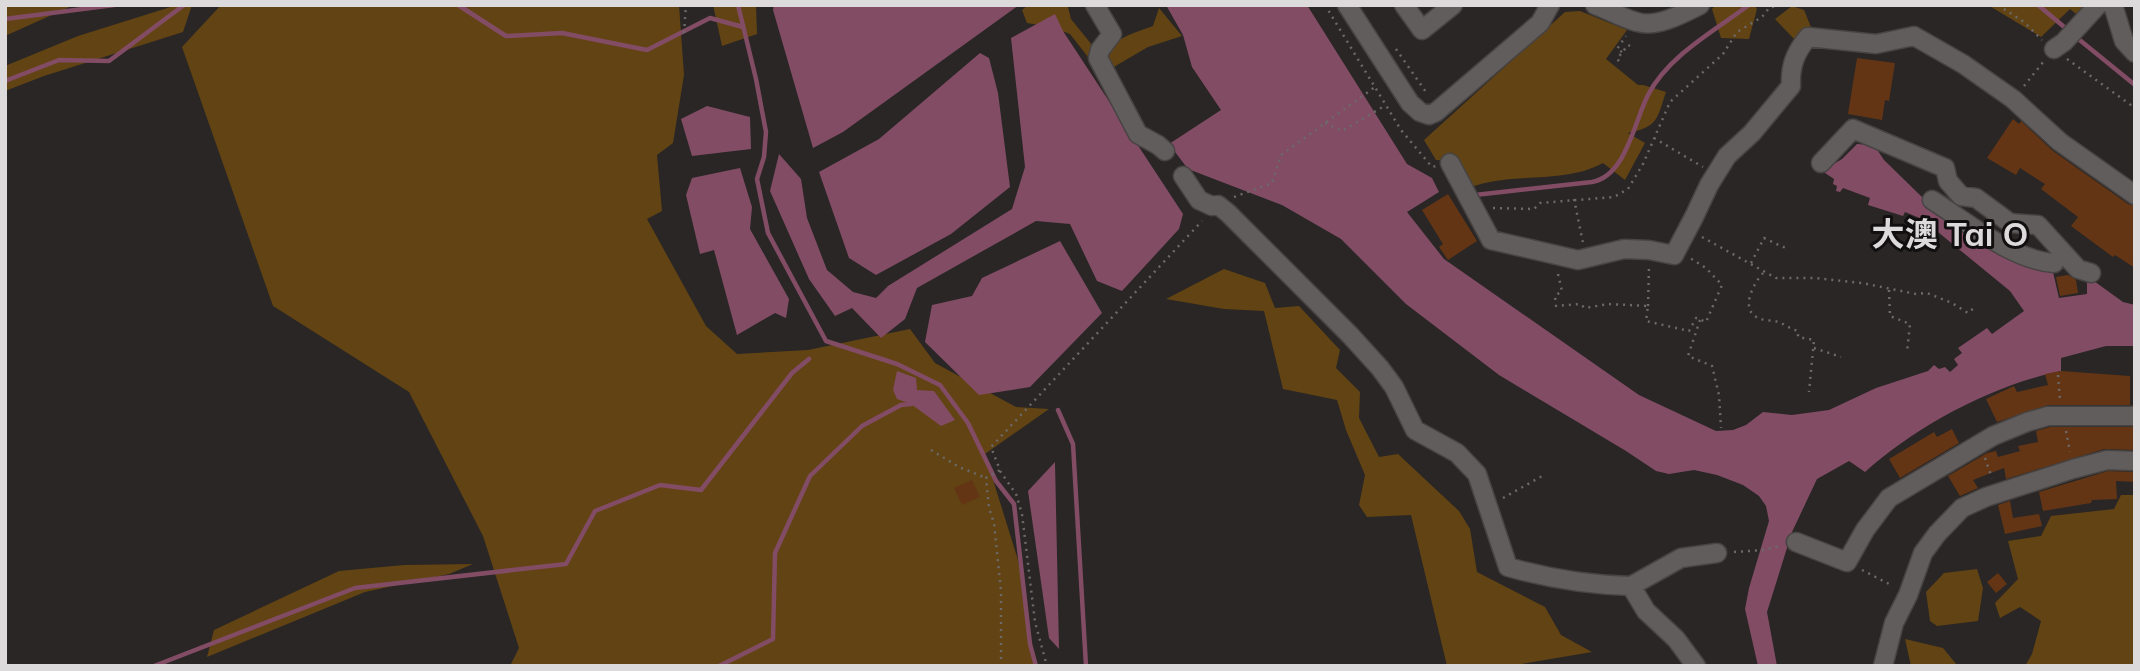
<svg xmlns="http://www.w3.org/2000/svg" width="2140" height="671" viewBox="0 0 2140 671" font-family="Mulish,'Noto Sans SC',sans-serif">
<rect width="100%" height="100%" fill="#292625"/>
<path fill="#624313" d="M5,5H74L5,36Z
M177,5H192L183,32L44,76L5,91V66L78,36Z
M221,5H679L684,75L673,143L657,155L662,211L647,219L706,326L737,354L808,350L910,329L935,363L1016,407L1049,409L985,454L1018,560L1035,666H510L519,648L483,536L409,392L273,306L182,47Z
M713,5H756L757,34L722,46Z
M1028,5H1086L1068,7L1071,19L1092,45L1088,57L1070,34L1051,27L1027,23L1022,10Z
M1716,5H1754L1757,9L1749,39L1721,38L1712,9Z
M1988,5H2090L2080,17L2070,9L2041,37Z
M1792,6L1804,10L1813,32L1796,41L1775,19Z
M1159,8L1182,36L1148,47L1112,68L1104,54C1117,37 1134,33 1153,26Z
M1580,11L1627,30L1606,59L1638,85H1643L1666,92C1657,119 1658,127 1628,133L1645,143L1625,180L1603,163C1563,185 1512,171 1469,188L1453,161L1436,160L1424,140L1565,12Z
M1224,269L1265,283L1275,308L1299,306L1340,350L1336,368L1360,392L1359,418L1379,457L1398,454L1459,511L1470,529L1477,572L1545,607L1561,635L1592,652L1509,666H1447L1411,515L1367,517L1359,505L1365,475L1346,430L1337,400L1283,389L1264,311L1224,309L1166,299Z
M2121,495H2134L2135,499V666H2025L2032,654L2041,621L2020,607L2000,618L1995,603L2018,579L2008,541L2041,536L2051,516L2114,509Z
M473,564L449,574L365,592L207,657L214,630L339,571L404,565Z
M1977,569L1983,588L1978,621L1937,626L1930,621L1926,592L1944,573Z
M1905,639L1943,648L1957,665L1911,666Z"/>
<path fill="#824c65" d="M774,5H1019L843,132L813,148L773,10Z
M1166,5H1307L1407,164L1432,178L1439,192L1407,212L1444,259L1639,395L1716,431L1733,430L1746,425L1763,412L1792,415L1829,410L1876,388L1928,371L1934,365L1939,369L1945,367L1950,372L1958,365L1954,359L1962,353L1958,348L1987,328L1992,334L2024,311L2010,291L1922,219L1905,212L1903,216L1868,205L1870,198L1843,188L1840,192L1836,191L1837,186L1833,184L1834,179L1822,171L1842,159L1857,144L1871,145L1876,148L1884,160L1922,197L1942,212L2023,259L2053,272L2059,298L2087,294V276L2123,302L2135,305V346H2106L2061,358V371C1993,385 1916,426 1865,472L1849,461L1817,479L1792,532L1767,612L1777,666H1758L1745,609L1749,588L1769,521L1766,506L1759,496L1743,485L1717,475L1694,470L1669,474L1656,471L1626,451L1499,375L1406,304L1341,239L1282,205L1188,169L1169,144L1221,110L1192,67L1183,35Z
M1055,14L1063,31L1183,214L1179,229L1122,291L1097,281L1070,224L1036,221L917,288L905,319L881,338L852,308L835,316L809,279L770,191L779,154L801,179L807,218L827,270L853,292L876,298L888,286L1012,209L1025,167L1011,38Z
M980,53L989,58L998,93L1010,187L951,234L876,275L849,258L819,172L879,139Z
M707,106L750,117L751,149L692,156L681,119Z
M740,168L752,207L750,229L789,299L786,318L775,313L737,335L714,250L700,254L686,195L692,178Z
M1060,241L1102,313L1030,387L979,395L925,342L932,305L972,296L982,278Z
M897,371L916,378L917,390L934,391L955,420L941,426L911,404L897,399L893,390Z
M1055,462L1059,649L1049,638L1028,491Z"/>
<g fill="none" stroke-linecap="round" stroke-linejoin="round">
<path stroke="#824c65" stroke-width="4.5" d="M458,5L506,36L562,33L647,50L710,18L743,27
M738,5L756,79L766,132L764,157L757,179L768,233L826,341L897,364L940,385L968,423L996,481L1014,504L1030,644L1036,666
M2038,5L2069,31
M5,19L114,5
M2076,37L2135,85
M5,81L59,60L109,61L184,5
M1475,195L1592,182C1626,176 1634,122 1648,95C1668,56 1714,31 1749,5
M1058,410L1073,444L1086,666
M154,666L355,588L566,564L595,511L660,485L701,490L792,373L809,359
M719,666L773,639L775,553L810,476L862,426L901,405L911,404"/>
</g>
<path fill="#633514" d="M1857,58L1895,63L1889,101L1885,100L1882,120L1848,114Z
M2013,119L2019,124L2021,121L2053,151L2128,204L2135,206V268L2115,255L2113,257L2071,226L2078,217L2041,189L2045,184L2020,168L2016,175L1987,158Z
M1448,194L1477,241L1448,260L1439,247L1443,244L1422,210Z
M2068,275L2076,280L2078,293L2060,296L2056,277Z
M2061,371L2130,376V405H2048L1997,422L1986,399L2014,386L2017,392L2048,385L2045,374Z
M2050,427H2135V450L2104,449L2006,479L2004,468L1973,480L1978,488L1960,496L1948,476L1987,453L1996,451L1998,457L2020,451L2018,446L2038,442L2036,431Z
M1952,429L1959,443L1900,478L1889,459L1934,432L1937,437Z
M2108,471L2135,472V482L2116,481L2117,499L2092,500L2091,503L2043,511L2039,492Z
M972,480L980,497L962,505L954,488Z
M2010,501L2013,518L2039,514L2042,526L2005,534L1998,505Z
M1998,573L2007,584L1996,593L1987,582Z"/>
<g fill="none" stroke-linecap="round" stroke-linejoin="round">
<g stroke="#474443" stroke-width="21">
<path id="minor" d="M1095,5L1112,34L1100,50L1098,58L1138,134L1158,145L1165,151
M1347,5L1410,103L1420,112L1429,115L1436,112L1540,23L1550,5
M1404,5L1422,30L1453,5
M1595,5C1609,10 1622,18 1637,22C1657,28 1682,14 1700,5
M2113,5L2124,41L2135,53
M2054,49L2064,42L2098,5
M1450,163L1491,240L1578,260L1624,249L1649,250L1674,255L1694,217L1709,185L1727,156L1752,133L1791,86C1790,66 1795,53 1808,37L1876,44L1914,36L1963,64L2013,99L2060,142L2135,195
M1821,163L1853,129L1945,168L1948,181L1961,196L1976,198L2010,223L2038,225L2078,269L2091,273
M1183,176L1199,200L1212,206L1218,205L1228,213L1350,335L1380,368L1394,387L1415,430L1457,453L1477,474L1508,567C1547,578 1591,585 1631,586L1646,611L1676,639L1696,666
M1932,200C1967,222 2012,260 2054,263
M1796,542L1847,562L1865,530L1889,498L1993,436L2027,422L2048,416H2135
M1631,586L1681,558L1717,553
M1883,666L1894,623L1908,595L1923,553L1937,534L1962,508L1986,497L2073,469L2107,460L2135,461"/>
</g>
<path stroke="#6c6968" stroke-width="2.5" stroke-dasharray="2 5" stroke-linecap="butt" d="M1325,5L1401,130L1432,167L1436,166
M1998,5L2024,22L2042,40
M684,33L686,5
M1396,49L1428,95
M1622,52L1617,49L1626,36
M2067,59L2135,108
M1619,61L1617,59L1628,45L1630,46
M2024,86L2044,61
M1325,123L1342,131L1386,105
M1654,138L1703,167
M1234,197L1272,183L1281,155L1375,87
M1574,199L1583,243
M1493,208L1534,209L1540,203L1614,197L1628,189L1643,164L1670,102L1723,54L1737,32L1762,17L1769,8L1779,5
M1702,237L1776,278H1814L1862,283L1916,294L1927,293L1952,303L1968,313L1974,308
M1751,263L1764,238L1783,247H1788
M1763,273C1753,284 1738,312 1761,319C1766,321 1773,320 1778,322C1785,324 1790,329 1798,331V337L1814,340L1809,392
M1558,274L1562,291L1555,296L1556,306L1580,304L1585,308L1608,304L1648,306L1646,321L1689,331L1696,318L1706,322L1722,285L1706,268L1690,258
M1889,290L1890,316L1910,324L1907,352
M1648,306L1649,267
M1700,320L1688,356L1712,366L1719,395L1721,428
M1814,348L1841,357
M2058,375L2060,400
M2066,431L2070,452
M931,450L959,467L986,478
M1985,458L1992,478
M1000,471L1016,494L1022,514L1035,622L1047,666
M1503,498L1544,475
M1734,552L1764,550L1779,546
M1862,570L1893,586
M1001,666V591L994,523L989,508L986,478L1000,470L991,447L1202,221"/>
<use href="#minor" stroke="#615d5c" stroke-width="18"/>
</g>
<g text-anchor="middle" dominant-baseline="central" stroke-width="6" stroke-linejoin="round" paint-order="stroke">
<g font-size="33" font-weight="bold" fill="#dcdada" stroke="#110f0f">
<text x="1950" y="233">大澳 Tai O</text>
</g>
</g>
<rect width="2140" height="671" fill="none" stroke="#dcdada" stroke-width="14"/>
</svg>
